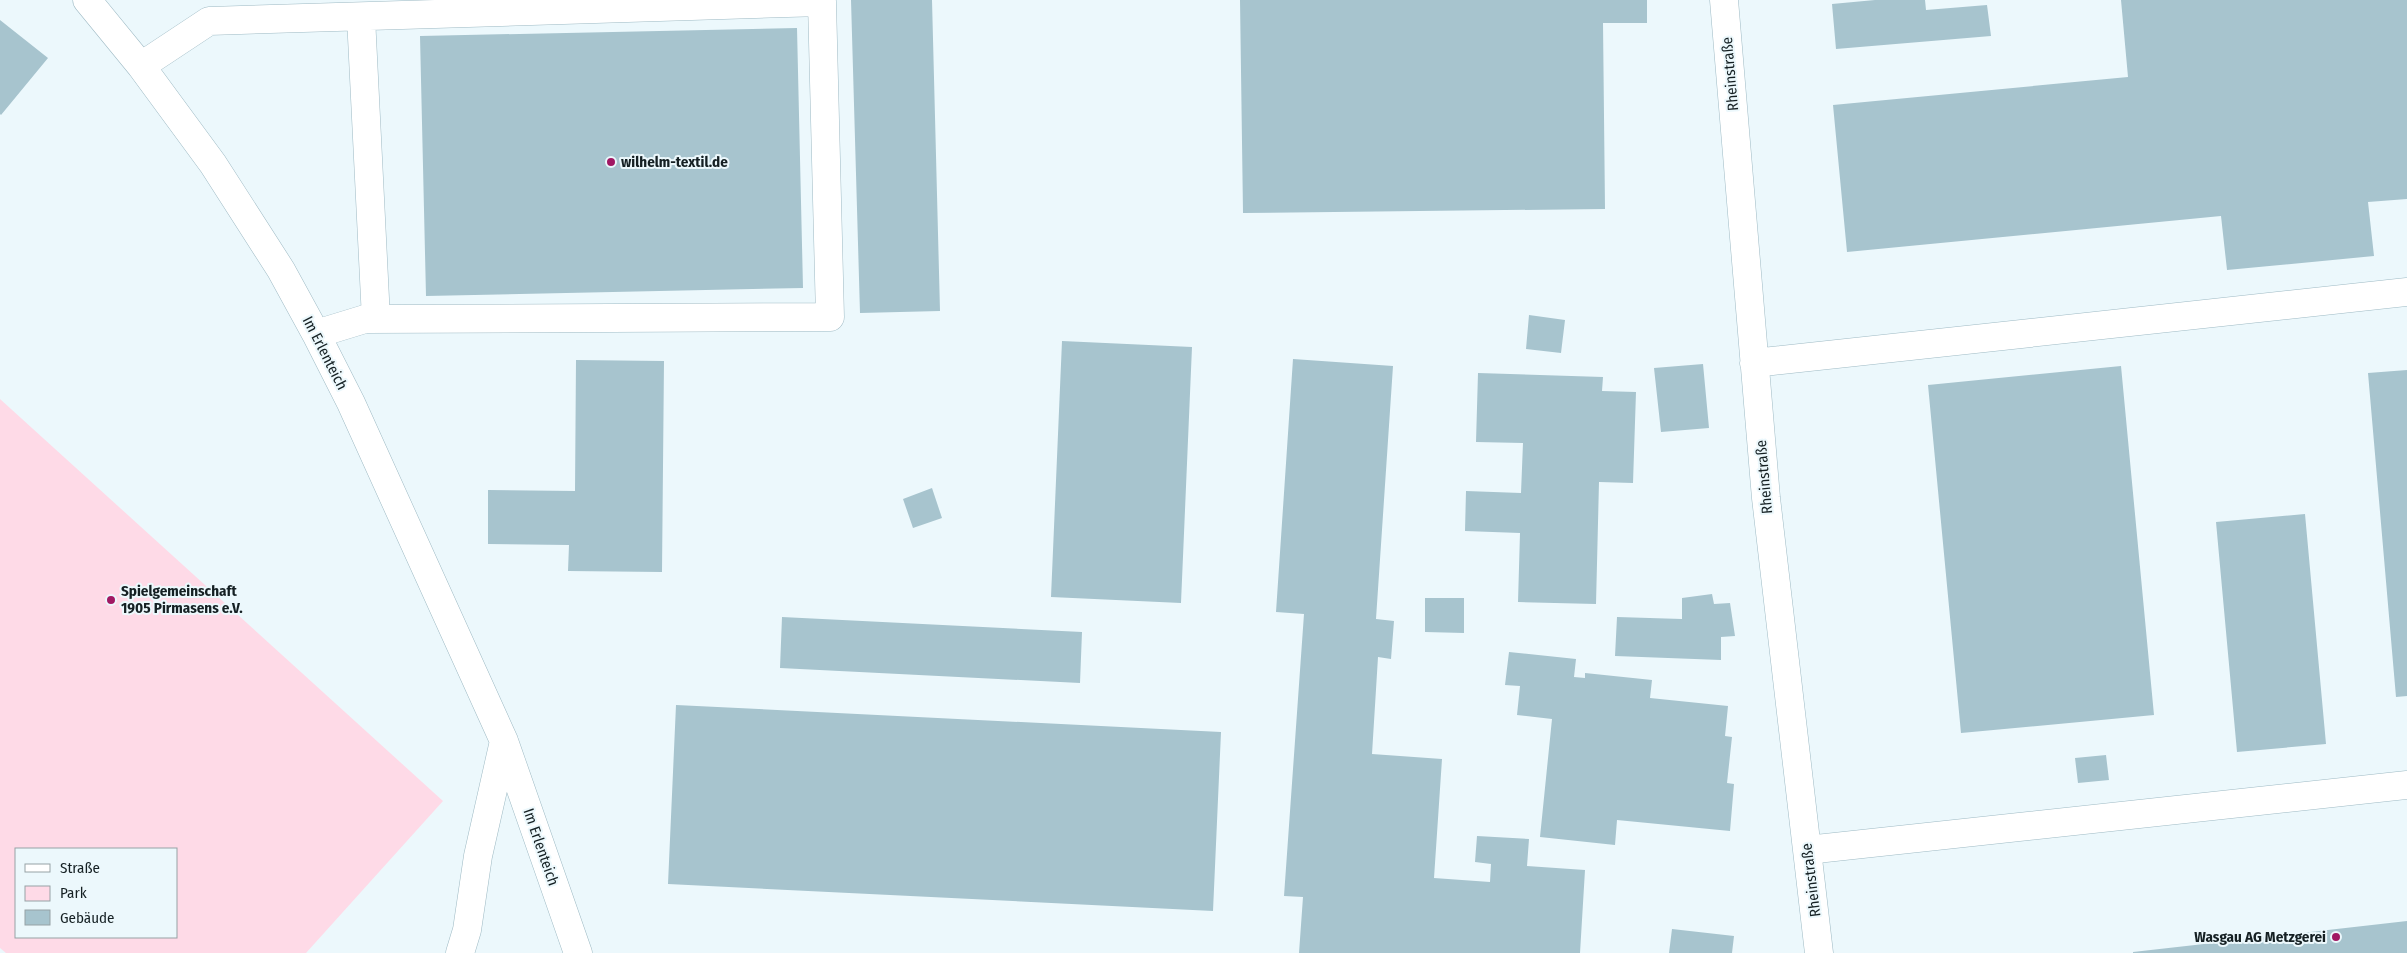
<svg xmlns="http://www.w3.org/2000/svg" width="2407" height="953" viewBox="0 0 2407 953" font-family="'Fira Sans Condensed',sans-serif">
<rect width="100%" height="100%" fill="#ecf8fc"/>
<path fill="#fedae7" fill-rule="evenodd" d="M0,399L443,801L306,953H6L0,948ZM16,849H176V937H16Z"/>
<path fill="#a7c4ce" d="M851,0H932L940,311L860,313Z
M1240,0H1647V23H1603L1605,209L1243,213Z
M1875,0H1925L1926,10L1987,5L1991,36L1836,49L1832,4Z
M2121,0H2407V199L2368,202L2374,256L2227,270L2221,216L1847,252L1833,105L2128,77Z
M0,20L48,58L1,115L0,114Z
M797,28L803,288L426,296L420,36Z
M1529,315L1565,320L1561,353L1526,349Z
M1062,341L1192,347L1181,603L1051,597Z
M1293,359L1393,366L1376,619L1394,621L1391,659L1378,657L1372,754L1442,759L1434,878L1490,882L1491,864L1475,862L1477,836L1529,839L1527,866L1585,870L1580,953H1299L1303,897L1284,896L1304,614L1276,612Z
M576,360L664,361L662,572L568,571L569,545L488,544V490L575,491Z
M1703,364L1709,428L1661,432L1654,368Z
M2121,366L2154,715L1961,733L1928,385Z
M2407,370V696L2396,697L2368,373Z
M1478,373L1603,377L1602,391L1636,392L1633,483L1599,482L1596,604L1518,602L1520,533L1465,531L1466,491L1521,493L1523,443L1476,442Z
M932,488L942,518L913,528L903,499Z
M2305,514L2326,744L2237,752L2216,522Z
M1712,594L1714,604L1730,603L1735,636L1721,637V660L1615,656L1617,617L1682,619V598Z
M1425,598H1464V633L1425,632Z
M782,617L1082,632L1080,683L780,668Z
M1509,652L1576,659L1574,677L1585,678V673L1652,680L1650,698L1728,706L1725,736L1732,737L1727,783L1734,784L1730,831L1617,820L1615,845L1540,837L1552,719L1517,715L1520,686L1505,685Z
M676,705L1221,732L1213,911L668,884Z
M2106,755L2109,780L2078,783L2075,758Z
M2407,921V953H2133V952Z
M1672,929L1734,936L1732,953H1669Z"/>
<g fill="none" stroke-linecap="round" stroke-linejoin="round">
<g stroke="#9ebac4" stroke-width="29">
<path id="minor" d="M87,0L141,66L213,164L281,270L316,334L351,403L504,741L578,953
M1724,0L1766,498L1819,953
M361,17L376,319
M141,66L209,21L822,2L830,317L365,319L316,334
M1754,363L2407,292
M1807,850L2407,785
M460,953L467,930L478,856L504,741"/>
</g>
<use href="#minor" stroke="#fff" stroke-width="28"/>
</g>
<g fill="#a11863" stroke="#ecf8fc" stroke-width="2">
<circle cx="611" cy="162" r="5"/>
<circle cx="111" cy="600" r="5"/>
<circle cx="2336" cy="937" r="5"/>
</g>
<g text-anchor="middle" dominant-baseline="central" stroke-width="4" stroke-linejoin="round" paint-order="stroke">
<g font-size="15" fill="#152023" stroke="#ecf8fc">
<text transform="translate(1730 74) rotate(-95)">Rheinstraße</text>
<text transform="translate(325 353) rotate(63)">Im Erlenteich</text>
<text transform="translate(1764 477) rotate(-95)">Rheinstraße</text>
<text transform="translate(541 847) rotate(71)">Im Erlenteich</text>
<text transform="translate(1811 880) rotate(-97)">Rheinstraße</text>
</g>
<g font-size="15" font-weight="bold" fill="#152023" stroke="#ecf8fc" text-anchor="start">
<text x="621" y="162">wilhelm-textil.de</text>
<text x="121" y="591">Spielgemeinschaft<tspan x="121" dy="17">1905 Pirmasens e.V.</tspan></text>
<text x="2326" y="937" text-anchor="end">Wasgau AG Metzgerei</text>
</g>
</g>
<rect x="15" y="848" width="162" height="90" fill="#ecf8fc" stroke="#96a2a5"/>
<rect x="25" y="864" width="25" height="8" fill="#ffffff" stroke="#96a2a5"/>
<text x="60" y="873" font-size="15" fill="#152023">Straße</text>
<rect x="25" y="886" width="25" height="15" fill="#fedae7" stroke="#96a2a5"/>
<text x="60" y="898" font-size="15" fill="#152023">Park</text>
<rect x="25" y="910" width="25" height="15" fill="#a7c4ce" stroke="#96a2a5"/>
<text x="60" y="923" font-size="15" fill="#152023">Gebäude</text>
</svg>
